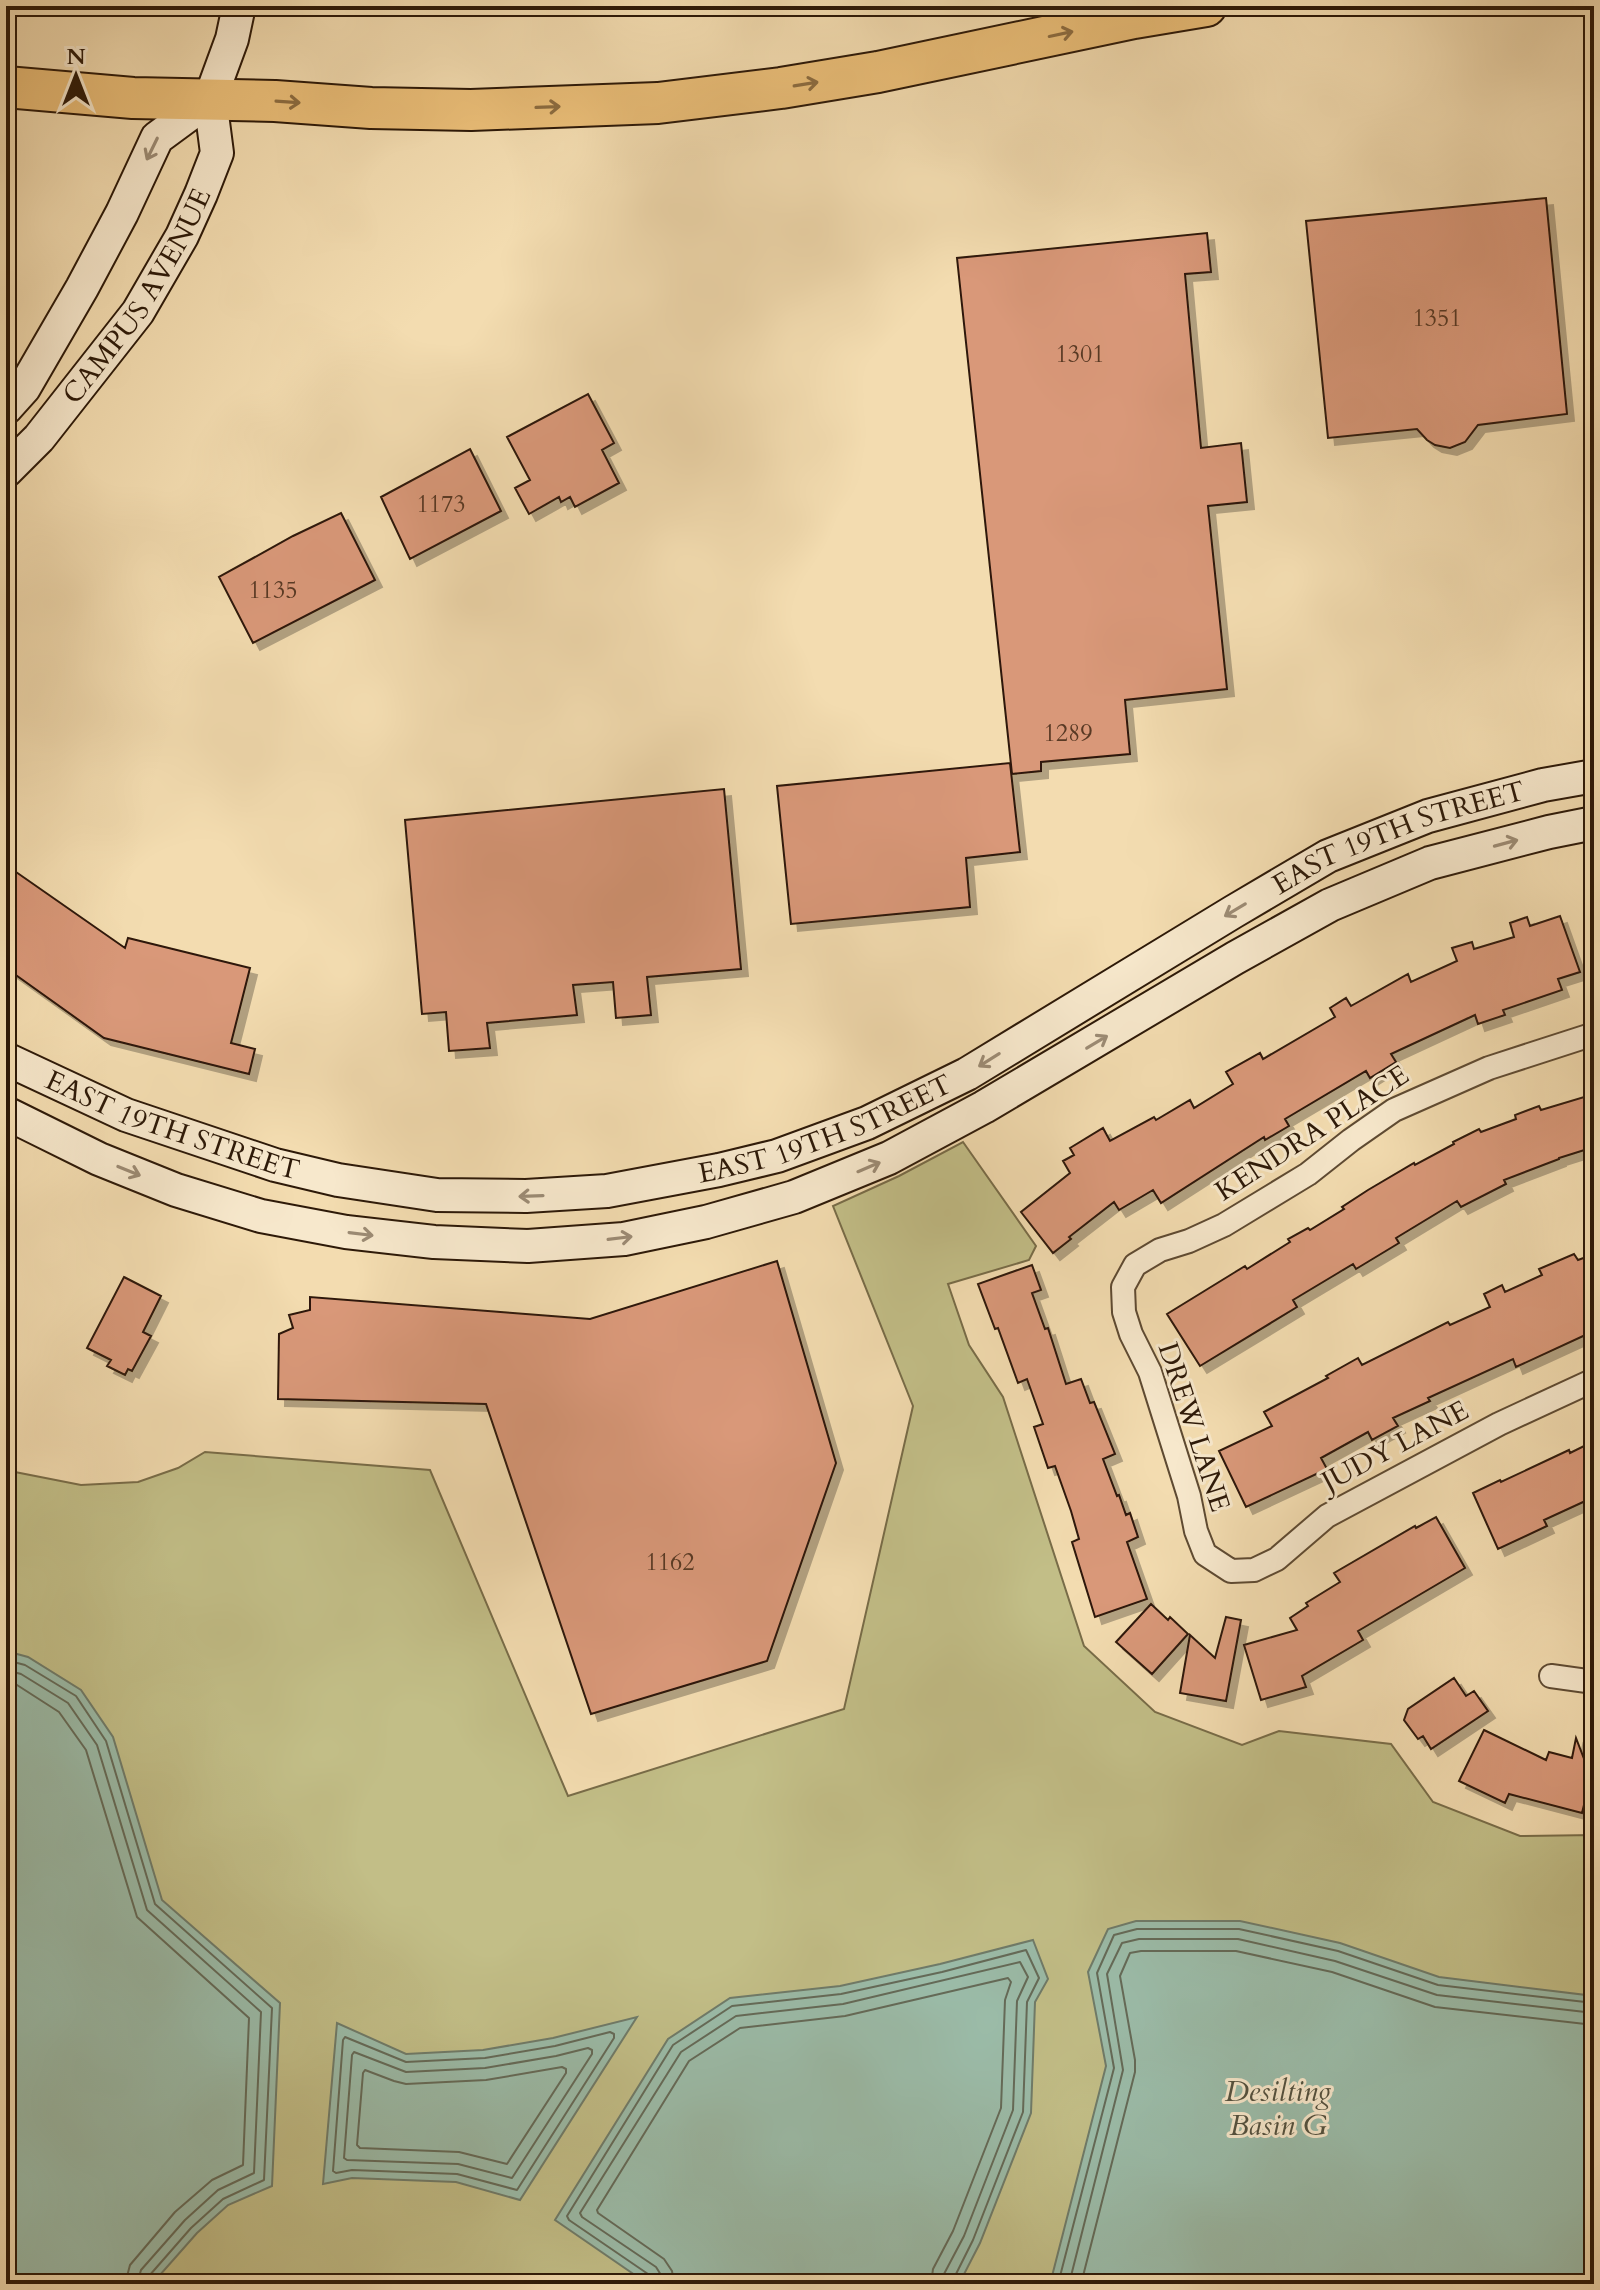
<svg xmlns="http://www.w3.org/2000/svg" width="1600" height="2290" viewBox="0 0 1600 2290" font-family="Cardo,serif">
<defs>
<filter id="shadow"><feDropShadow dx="7" dy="7" stdDeviation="0" flood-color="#0004"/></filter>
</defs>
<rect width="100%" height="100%" fill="#f3dcb0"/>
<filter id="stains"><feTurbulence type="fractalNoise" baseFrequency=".0025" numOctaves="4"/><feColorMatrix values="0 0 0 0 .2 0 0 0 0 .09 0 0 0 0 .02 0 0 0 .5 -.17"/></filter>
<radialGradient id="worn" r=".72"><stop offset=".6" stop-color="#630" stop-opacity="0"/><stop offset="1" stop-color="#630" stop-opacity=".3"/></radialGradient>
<path fill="#c2be87" stroke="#786c48" stroke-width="2" d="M963,1142L1036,1246L1029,1260L948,1284L969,1345L1003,1397L1084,1646L1155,1712L1242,1745L1279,1731L1391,1744L1433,1802L1520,1836L1594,1835V2284H6V1468L15,1472L81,1485L138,1482L178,1468L205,1452L430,1470L568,1796L844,1709L913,1406L833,1206L899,1176Z"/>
<path fill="#9bbca9" stroke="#6f7b69" stroke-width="2" d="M6,1651L28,1657L81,1690L113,1737L162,1900L280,2003L272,2186L228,2205L197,2233L152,2284H6Z
M1136,1921H1240L1340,1943L1439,1977L1594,1996V2284H1050L1106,2066L1088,1972L1108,1929Z
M1033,1940L1048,1979L1035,2002L1031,2113L980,2243L959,2284H648L555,2220L668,2039L730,1998L840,1986L940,1964Z
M637,2017L520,2200L456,2182L352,2178L323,2184L337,2023L406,2054L483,2050L553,2038Z"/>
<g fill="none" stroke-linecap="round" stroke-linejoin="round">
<path stroke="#646a58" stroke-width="2" d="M6,1660L25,1665L76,1696L106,1741L155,1904L272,2008L264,2180L223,2199L191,2228L149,2276L147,2284
M6,1670L21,1674L68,1703L97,1745L147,1910L261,2012L254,2173L218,2190L185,2220L141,2270L137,2284
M6,1682L17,1685L59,1712L86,1750L137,1917L249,2018L243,2165L212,2180L175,2212L130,2265L125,2284
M610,2032L614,2034V2038L517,2190L457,2174L352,2170L336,2173L333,2171L343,2040L345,2037L406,2062L485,2058L555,2046Z
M588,2048L592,2050V2054L512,2178L458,2164L347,2160L344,2158L352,2055L354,2052L406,2072L485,2068L556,2056Z
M562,2067L566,2069V2073L507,2164L459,2152L360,2148L357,2145L363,2073L365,2070L394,2081L406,2084L486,2080Z
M652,2284L648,2274L569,2220L567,2216L673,2045L732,2006L841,1994L942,1972L1026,1950L1039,1978L1027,2002L1023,2112L973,2240L954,2278L953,2284
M662,2284L661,2275L656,2267L582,2217L580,2213L681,2052L736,2016L843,2004L1020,1962L1028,1977L1017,2001L1013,2110L964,2236L944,2274L943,2284
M674,2284L672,2271L664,2259L598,2213L597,2210L689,2061L740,2028L845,2016L1008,1978L1011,1982L1005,2000L1001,2108L953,2231L933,2269L931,2284
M1058,2284L1114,2068L1097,1973L1114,1935L1137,1929H1239L1338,1951L1438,1985L1594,2003
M1069,2284L1123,2070L1107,1974L1122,1943L1139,1939H1238L1335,1961L1437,1995L1594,2013
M1081,2284L1135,2072V2060L1120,1976L1130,1953L1141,1951H1236L1332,1972L1435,2007L1594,2025"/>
</g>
<path fill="#d99879" stroke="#2d1908" stroke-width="2" filter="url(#shadow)" d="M1546,198L1567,414L1478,425L1465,442L1450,448L1435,445L1427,440L1417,429L1328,438L1306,221Z
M1207,233L1211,272L1185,274L1201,448L1241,443L1247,502L1208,506L1227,689L1125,700L1130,754L1041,762V771L1012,774L957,258Z
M588,394L614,443L602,450L619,483L575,507L570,497L561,502L559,497L529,514L515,488L530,480L507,437Z
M470,449L501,511L410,559L381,497Z
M341,513L375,580L253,643L219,577L293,536Z
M1010,763L1020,852L966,858L970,907L791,924L777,786Z
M724,789L741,969L647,977L651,1015L616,1018L613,982L573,985L577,1015L487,1023L490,1048L449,1051L446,1012L422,1014L405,820Z
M6,865L125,948L128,938L250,968L231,1043L255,1049L249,1074L104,1038L6,968Z
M1560,916L1580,972L1558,979L1562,990L1503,1010L1505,1015L1478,1024L1475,1015L1391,1054L1396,1062L1370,1078L1366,1071L1285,1119L1289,1126L1265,1140L1264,1137L1161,1203L1153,1190L1119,1210L1114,1202L1069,1237L1071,1239L1053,1253L1021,1212L1070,1173L1063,1161L1074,1155L1070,1148L1103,1128L1110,1141L1154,1117L1156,1120L1190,1100L1194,1108L1233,1084L1226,1072L1260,1053L1263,1059L1335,1017L1330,1008L1346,998L1351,1006L1408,974L1411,982L1457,961L1452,948L1472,942L1474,949L1514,937L1510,923L1527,917L1530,926Z
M1594,1094V1147L1559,1158V1159L1504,1180L1506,1184L1461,1207L1457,1201L1396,1238L1399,1243L1356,1269L1353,1264L1293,1300L1297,1307L1200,1366L1167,1314L1245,1266L1247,1269L1290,1242L1288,1239L1308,1228L1310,1230L1344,1209L1342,1207L1368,1190L1414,1163L1415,1165L1454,1144L1453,1142L1479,1129L1481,1132L1516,1119L1515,1115L1539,1106L1541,1110Z
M1574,1254L1578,1260L1589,1256L1594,1267V1331L1516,1367L1513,1359L1428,1398L1430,1401L1393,1418L1398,1426L1372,1440L1368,1432L1321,1458L1327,1469L1246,1507L1219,1451L1272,1426L1264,1412L1328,1378L1326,1376L1358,1358L1362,1365L1448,1322L1450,1325L1490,1307L1484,1294L1502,1285L1505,1292L1542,1275L1539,1269Z
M777,1261L836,1463L767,1661L591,1714L486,1404L278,1399L279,1334L293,1328L289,1315L310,1310V1297L590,1319Z
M1032,1265L1041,1290L1032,1293L1045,1329L1048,1328L1066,1384L1081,1379L1090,1403L1094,1402L1115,1454L1103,1459L1117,1496L1119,1495L1126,1515L1130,1513L1138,1537L1127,1542L1147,1599L1095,1617L1072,1542L1079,1539L1071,1511L1055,1466L1048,1468L1034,1427L1043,1424L1027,1379L1018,1383L998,1328L995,1329L978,1284Z
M124,1277L161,1296L143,1332L151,1336L132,1371L128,1369L125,1375L107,1366L111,1360L87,1348Z
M1594,1441V1497L1544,1520L1547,1526L1498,1549L1473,1493L1500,1480L1501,1482L1569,1450L1570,1453Z
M1436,1517L1465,1568L1358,1631L1363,1640L1302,1676L1306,1687L1261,1700L1244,1645L1297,1630L1290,1618L1308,1606L1306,1603L1340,1582L1334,1573L1415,1526L1416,1528Z
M1151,1604L1168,1620L1170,1617L1188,1634L1152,1674L1116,1642Z
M1226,1617L1241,1620L1226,1701L1180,1693L1190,1635L1215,1658Z
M1454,1678L1466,1696L1474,1691L1488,1711L1431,1749L1423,1736L1418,1739L1404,1720L1408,1709Z
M1484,1730L1546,1760L1549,1752L1572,1758L1576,1738L1591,1777L1582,1813L1509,1794L1505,1803L1459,1781Z"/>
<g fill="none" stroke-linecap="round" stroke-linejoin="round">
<g stroke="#5e4a32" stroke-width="26">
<path id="minor" d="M1594,1034L1489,1068L1394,1110L1351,1140L1308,1174L1224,1225L1189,1241L1160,1250L1135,1265L1123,1287L1124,1312L1131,1334L1150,1372L1189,1496L1196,1531L1205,1554L1231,1571L1254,1570L1277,1559L1327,1516L1499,1424L1594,1380
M1551,1676L1594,1682"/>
</g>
<g stroke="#2d1908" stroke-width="36">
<g id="secondary">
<path d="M6,408L24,388L82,288L122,213L157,138L210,99"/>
<path id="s1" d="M6,471L39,438L138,312L182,236L201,194L217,153L210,99L232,39L239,6"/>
<path id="s2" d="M6,1059L126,1115L275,1165L338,1180L437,1195L526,1196L607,1191L719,1170L777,1156L867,1123L967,1074L1233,912L1328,856L1428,816L1543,785L1594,776"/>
<path d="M6,1113L99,1159L176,1190L261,1216L346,1232L434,1242L528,1246L624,1239L706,1222L794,1197L889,1158L984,1107L1235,958L1330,905L1430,863L1549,832L1594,823"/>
</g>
</g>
<g stroke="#2d1908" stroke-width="44">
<path id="motorway" d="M6,87L133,98L275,101L371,108L471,110L658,103L781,88L878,72L1134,18L1206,6"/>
</g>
<use href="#minor" stroke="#f7e8cc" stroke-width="22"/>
<use href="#secondary" stroke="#f7e8cc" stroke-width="32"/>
<use href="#motorway" stroke="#eabe78" stroke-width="40"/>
</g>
<defs><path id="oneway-shaft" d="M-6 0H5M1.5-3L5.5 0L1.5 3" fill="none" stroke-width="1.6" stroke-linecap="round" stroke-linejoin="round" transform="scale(2)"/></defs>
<g stroke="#8c6c40">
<use href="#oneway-shaft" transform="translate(1061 34) rotate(-12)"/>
<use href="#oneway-shaft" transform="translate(806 84) rotate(-9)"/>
<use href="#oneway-shaft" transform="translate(288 102) rotate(4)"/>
<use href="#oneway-shaft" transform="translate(548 107) rotate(-2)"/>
</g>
<g stroke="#9c8b74">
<use href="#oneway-shaft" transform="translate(152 149) rotate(116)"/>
<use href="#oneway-shaft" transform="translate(1506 843) rotate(-15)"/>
<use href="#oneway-shaft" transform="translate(1235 910) rotate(149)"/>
<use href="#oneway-shaft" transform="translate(1097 1042) rotate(-31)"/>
<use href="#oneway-shaft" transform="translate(989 1060) rotate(148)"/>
<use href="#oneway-shaft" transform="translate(869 1167) rotate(-23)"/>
<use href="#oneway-shaft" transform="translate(129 1171) rotate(22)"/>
<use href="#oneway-shaft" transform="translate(531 1196) rotate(178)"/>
<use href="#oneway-shaft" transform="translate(361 1234) rotate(7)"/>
<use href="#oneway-shaft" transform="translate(620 1238) rotate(-7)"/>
</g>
<g text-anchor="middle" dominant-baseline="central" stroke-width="6" stroke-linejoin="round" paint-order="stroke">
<g font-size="24" fill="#583924">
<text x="1437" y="318">1351</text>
<text x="1080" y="354">1301</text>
<text x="441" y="504">1173</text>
<text x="273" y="590">1135</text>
<text x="1068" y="733">1289</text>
<text x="670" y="1562">1162</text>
</g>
<g font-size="28" fill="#2d1908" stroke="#f7e8cc">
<text stroke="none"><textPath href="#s1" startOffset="220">CAMPUS AVENUE</textPath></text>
<text stroke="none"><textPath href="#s2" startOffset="1500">EAST 19TH STREET</textPath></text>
<text stroke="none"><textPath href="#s2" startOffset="180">EAST 19TH STREET</textPath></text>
<text stroke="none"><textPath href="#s2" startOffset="852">EAST 19TH STREET</textPath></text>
<text transform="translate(1312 1133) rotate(-33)">KENDRA PLACE</text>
<text transform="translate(1194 1427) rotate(72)">DREW LANE</text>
<text transform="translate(1395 1446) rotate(-28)">JUDY LANE</text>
</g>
<g font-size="30" font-style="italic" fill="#545240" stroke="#f7e8cc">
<text x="1278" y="2091">Desilting<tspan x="1278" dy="34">Basin G</tspan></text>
</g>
</g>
<rect width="1600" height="2290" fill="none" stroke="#f3dcb0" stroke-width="32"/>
<rect x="8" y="8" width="1584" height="2274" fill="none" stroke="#2d1908" stroke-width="4"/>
<rect x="16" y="16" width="1568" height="2258" fill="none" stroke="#2d1908" stroke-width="2"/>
<g transform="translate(76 76)" stroke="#f7e8cc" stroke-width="6" paint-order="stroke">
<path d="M0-6L14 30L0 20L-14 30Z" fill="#2d1908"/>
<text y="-12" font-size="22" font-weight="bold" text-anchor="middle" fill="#2d1908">N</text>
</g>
<rect width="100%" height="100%" filter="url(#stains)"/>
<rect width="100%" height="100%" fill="url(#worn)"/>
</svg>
